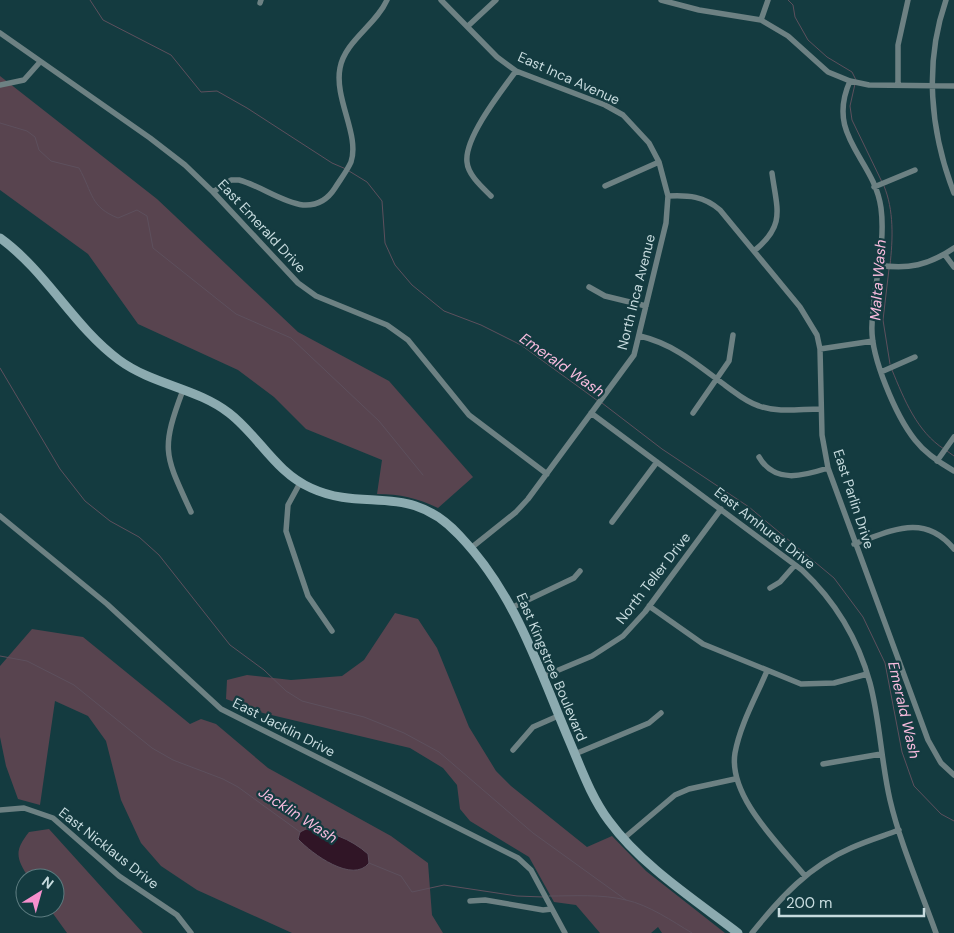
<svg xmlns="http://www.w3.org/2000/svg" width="954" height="933" viewBox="0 0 954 933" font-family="'DM Sans',sans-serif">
<rect width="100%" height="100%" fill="#143b40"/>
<path fill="#58444f" d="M0,76L157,199L298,332L389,381L473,477L438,508C417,498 400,494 377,494L382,460L306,429L274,397L238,370L138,324L88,254L0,190Z
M395,613L418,619L437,648L469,727L496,771L511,786L587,847L612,836L646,871L725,933H662L658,927L651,933H600L576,905L554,902L529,857L470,821L460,809L457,785L443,768L410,748L263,713L226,699L227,680L247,675L291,680L342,676L364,660Z
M32,629L83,637L190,724L201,719L216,724L268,768L391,836L428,863L432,915L443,933H292L197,890L161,866L141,843L121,800L106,741L88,716L55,701L40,805L18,799L6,766L0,737V666Z
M49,829L143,933H67L49,908H55V878H29C16,858 14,851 29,832Z"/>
<path fill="#301526" stroke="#5d505d" d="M306,829C329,831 350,838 368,854L369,863C353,884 312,854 298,839L300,832Z"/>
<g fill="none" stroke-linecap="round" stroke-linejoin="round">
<path stroke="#5d505d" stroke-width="1" d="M90,0L103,20L171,55L201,92L217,91L247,108L332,163L346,169
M788,0L793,5L795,17L808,40L827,57L852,72L856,80
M855,84L850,106L852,120L882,182
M0,123L27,131L35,137L39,150L51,161L79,168C93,193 90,207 118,218L137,210L147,216L153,248L236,314L291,338L379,421L423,475
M349,171L367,182L382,201L385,243L395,265L412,285L444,311L481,325L521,345L598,401
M884,186C894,210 893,239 890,265
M889,269L883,320L890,364
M0,368L60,469L85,501L110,521L139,537L159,555L230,645L264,670L286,691L302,701L364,717L404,733L439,752L533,833L626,900
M892,370C904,399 917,432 944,449
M602,403L662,449L749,507L834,578L863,617L885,663L902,752L914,786L941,814L954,821
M947,451L954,456
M0,656L27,661L74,685L152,748L173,760L223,779L238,787L300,832
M369,863L401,876L412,892L444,885L517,896L543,897
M549,896C574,896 602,894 626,900C649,905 672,921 692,933"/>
<path stroke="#6d8183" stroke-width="5.5" d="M441,0L497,57L516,71L605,105L623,115L649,143L659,162L668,196L666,223L634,355L528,499L516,512L471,548
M661,0L699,10L761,20L788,36L828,72L850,81L869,85L954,86
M946,0C924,63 930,131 954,193
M260,3L261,0
M761,20L768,0
M468,26L496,0
M0,33L150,138L185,165L213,192L298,283L316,296L387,325L408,340L469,415L547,474
M850,81C825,137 874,158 881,208C886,246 873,287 872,325C870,356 896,416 915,440C925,453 940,463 954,471
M0,85L24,80L40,62
M898,85V45L908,0
M605,186L659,162
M874,187L915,170
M213,192L231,180H239C261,186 281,202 303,205C317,206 328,199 335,188C340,180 347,171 351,162C360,135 334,99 340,68C345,41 376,25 387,0
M491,196C482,187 468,175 467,162C464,138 502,90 516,71
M668,196C688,195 704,196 720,210L800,307L817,335L820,349L822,435L828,468L928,740L941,763L954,775
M754,251C786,225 777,210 772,173
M945,255L954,267
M878,265C908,270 929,265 954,248
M589,287L605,296L646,306
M640,336C674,344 698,365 726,386C736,393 746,402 759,406C778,413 800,409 820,409
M820,349L873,341
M881,372L915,357
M183,390C160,451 165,455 191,512
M591,413L802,570C835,601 858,639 870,683C880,721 881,761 890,800C900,843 921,891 936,933
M693,413L729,361L733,335
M759,457C775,484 803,476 828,468
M937,461L954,437
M300,483L288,505L286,531L308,596L332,631
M0,516L107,604L221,709L518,858L531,870L565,933
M612,522L657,462
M854,544C891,531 924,512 954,549
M770,588L780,582L795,565
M649,606L703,644L801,684L834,683L867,674
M513,607L574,578L580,571
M767,671C756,697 740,725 735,753C728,796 779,844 805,876
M542,677L592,656L623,636L645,612L721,509
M513,750L533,727L558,716
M575,754L649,723L661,713
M823,764L881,754
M0,810L24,808L53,818L119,876L177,915L191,933
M623,839L675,795L689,789L735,779
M470,901L485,900L543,910L552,909
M752,933C780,898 809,866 851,848C866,841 883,836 899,830"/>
<path stroke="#8cabb0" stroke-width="9" d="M0,238C47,272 73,326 119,360C153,385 197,388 229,413C259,436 275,472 311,488C365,513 409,481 459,535C515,593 538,667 569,740C581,768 591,797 609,821C641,865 695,900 738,933"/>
</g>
<g text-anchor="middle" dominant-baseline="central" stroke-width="4.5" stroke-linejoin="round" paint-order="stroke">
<g font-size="14" fill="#c7dbde" stroke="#143b40">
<text transform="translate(569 78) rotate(24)">East Inca Avenue</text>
<text transform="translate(262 226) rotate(47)">East Emerald Drive</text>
<text transform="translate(636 292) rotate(-76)">North Inca Avenue</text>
<text transform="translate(854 499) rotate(72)">East Parlin Drive</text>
<text transform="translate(765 528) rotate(38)">East Amhurst Drive</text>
<text transform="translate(653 578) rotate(-52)">North Teller Drive</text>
<text transform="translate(552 667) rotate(67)">East Kingstree Boulevard</text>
<text transform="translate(284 727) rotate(27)">East Jacklin Drive</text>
<text transform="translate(109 848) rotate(38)">East Nicklaus Drive</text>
</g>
<g font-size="15" font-style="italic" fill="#f7bbdd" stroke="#143b40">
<text transform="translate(878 280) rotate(-86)">Malta Wash</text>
<text transform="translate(562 365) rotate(35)">Emerald Wash</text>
<text transform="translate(904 710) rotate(77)">Emerald Wash</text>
<text transform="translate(298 815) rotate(33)">Jacklin Wash</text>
</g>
</g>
<g transform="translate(40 893) rotate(37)"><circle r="24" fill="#143b40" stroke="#5c7b7f"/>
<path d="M0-4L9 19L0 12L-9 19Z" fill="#f790cd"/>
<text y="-8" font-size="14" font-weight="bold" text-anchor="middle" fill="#c7dbde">N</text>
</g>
<path d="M779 908v8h145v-8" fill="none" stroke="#c7dbde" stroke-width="2.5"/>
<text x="786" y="908" font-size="15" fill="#c7dbde" stroke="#143b40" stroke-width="4" paint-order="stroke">200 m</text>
</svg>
